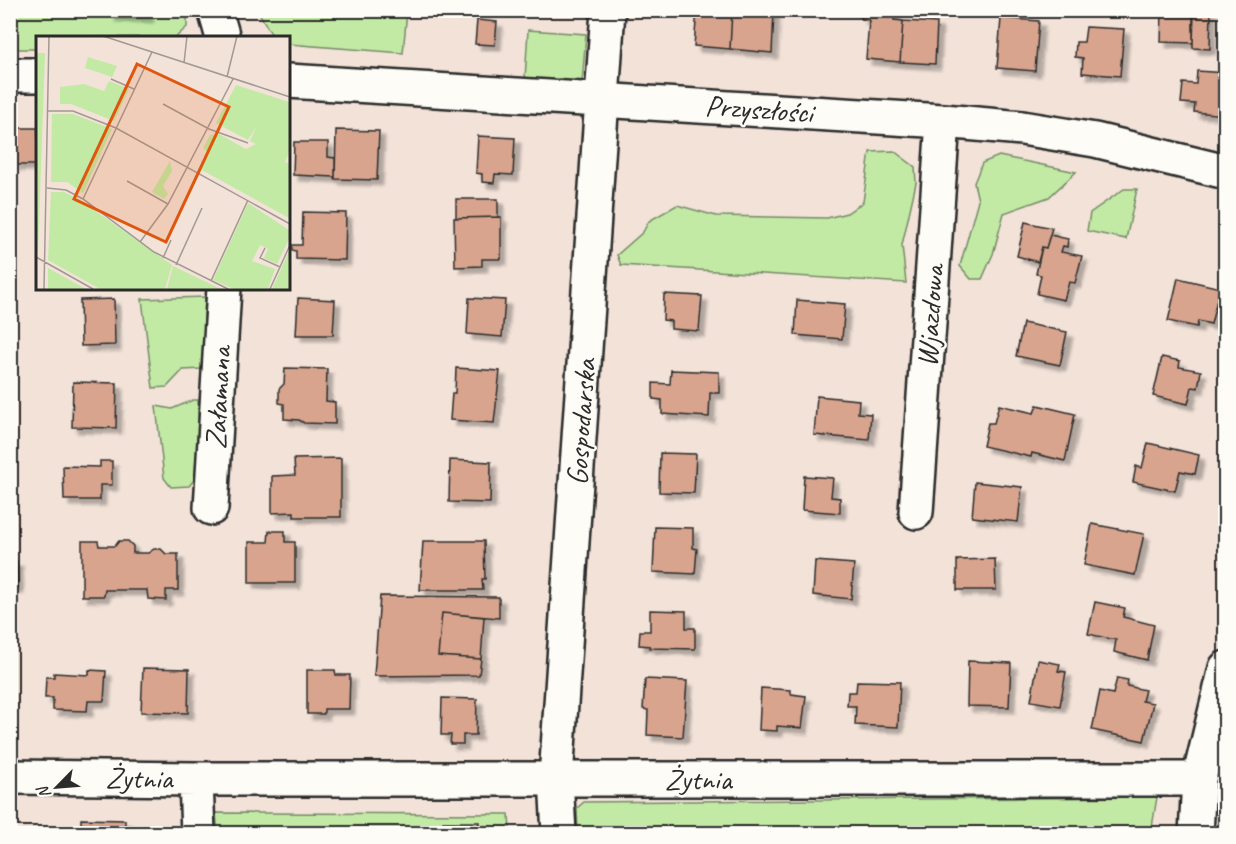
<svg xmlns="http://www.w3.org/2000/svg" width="1236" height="844" viewBox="0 0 1236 844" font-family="Caveat,sans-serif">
<defs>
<filter id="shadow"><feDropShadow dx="5.5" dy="5.5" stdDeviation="1.5" flood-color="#0004"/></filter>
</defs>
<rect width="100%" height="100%" fill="#f2e2d8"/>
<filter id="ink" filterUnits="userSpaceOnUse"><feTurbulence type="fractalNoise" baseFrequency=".0167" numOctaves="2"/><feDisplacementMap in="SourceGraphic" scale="12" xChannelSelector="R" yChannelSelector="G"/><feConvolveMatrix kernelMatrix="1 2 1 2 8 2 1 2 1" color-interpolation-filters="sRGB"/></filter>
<g filter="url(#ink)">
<path fill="#c2eaa5" stroke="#768a68" stroke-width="1.5" d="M11,11H187V27L176,37L38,38L37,49H11Z
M258,11H407L403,53L288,44V38L273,37Z
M528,30L586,34L582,83L525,79Z
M894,151L915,167L916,183L902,245L906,283L621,265L617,255L643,232L649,221L677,205L716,216L827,218L847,213L863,202L870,152Z
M999,156L1076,172L1049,197L1004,213L993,254L982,279H971L960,266L978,200L974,183L982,163Z
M1124,189H1137L1126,239L1087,231L1090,213Z
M205,297L202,369L183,370L167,387L153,388L142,299Z
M193,400H198L199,474L189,486L171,487L164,478L156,406L172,409Z
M1157,797L1151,833H578L577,808L584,802Z
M216,813L509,814L510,833H218Z"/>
<path fill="#d8a48e" stroke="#2b2b2b" stroke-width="1.5" filter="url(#shadow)" d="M110,10H148V17L110,16Z
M697,10H732L730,49L694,46Z
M732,10L774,12L772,53L730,49Z
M861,10H895L894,20L903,21L900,62L866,59L869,20L861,19Z
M1162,10L1194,12L1193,43L1161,42Z
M1193,10L1211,11L1210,49L1193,48Z
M1001,18L1039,21L1035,71L997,68Z
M477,20L497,22L495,45L475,44Z
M903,21L937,23L935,64L900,62Z
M1086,27L1124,29L1120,76L1082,73L1083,58L1075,57L1076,42H1084Z
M1197,71L1226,73V115L1194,112L1195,104L1181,103L1183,83L1196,84Z
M10,128H38V165H14L15,145H10Z
M336,130L379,131L377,180L335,179Z
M478,136L515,138L513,175L495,174L494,183L482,182V174L476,173Z
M294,142H328V157L335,158V177L293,175Z
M456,199H498V217L456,218Z
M303,212L346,213L345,260L296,259V251L292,250V245H302Z
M501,217V259H482V266L455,267L454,218Z
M1025,222L1052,228L1046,248L1042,247L1038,262L1017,256Z
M1050,235L1068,239L1067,247L1063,246L1061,252L1082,256L1075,283L1069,282L1064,300L1037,294L1041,275L1036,274L1042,247L1046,248Z
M1178,278L1220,288L1211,324L1198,321L1197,327L1168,321Z
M664,294L702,296L699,331L671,329V321L663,320Z
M298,298L335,300L333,335H296Z
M469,298L505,300L502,337L467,334Z
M114,299L115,345L81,346L80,300Z
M797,300L845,304L842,339L795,335Z
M1023,323L1067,332L1060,365L1016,356Z
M1162,357L1180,361L1179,367L1201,371L1198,388L1192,387L1188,404L1153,396Z
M285,368L327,369L326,401L335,402V424L304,423L299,420L284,419V404L279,403V389L284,384Z
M456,368L500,371L494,423L450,420L452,393H455Z
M671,370L719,372V393H710L709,417L662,414V400L653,399V383L670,384Z
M73,382L117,383L116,428L72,427Z
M817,396L859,400L858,413L871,414L869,440L814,435Z
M999,405L1034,413L1037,405L1075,414L1065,461L1032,453L1031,457L983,446L988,423H994Z
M1148,443L1199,455L1195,474L1180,471L1175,491L1133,482L1136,466L1142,468Z
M660,453L696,454L694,493L659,492Z
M341,458V517H294V512L272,513V476L295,475L294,459Z
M450,460L491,462L490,503L449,502Z
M100,461H112V485H100V500H64L63,466L100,467Z
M804,476L833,478L831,497L840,498V513L802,510Z
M975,482L1022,487L1018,522L972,517Z
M1092,524L1144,534L1135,575L1084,565Z
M655,527L693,528V548L697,549L695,574L653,572Z
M269,531H285V542H295V583H249V542H268Z
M82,541H98L99,546H115L119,541H128L133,546V553H148L154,549H161L166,554H178V590H166V600L148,599L147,590H105L104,596H82Z
M423,541H484L485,579H482L483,590H420Z
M995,559L996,590H957V560Z
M17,561L18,588H10V562Z
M815,561L854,564L851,599L813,595Z
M380,596L499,597V618L442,613L438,656L481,659L479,675L374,676Z
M1095,602L1125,608L1123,617L1154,625L1147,660L1114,652L1116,640L1088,634Z
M650,610L686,611V628H695V649L650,648V646L639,645L640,631H650Z
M442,613L484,617L481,659L438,656Z
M1038,660L1060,664L1058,671L1066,672L1060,706L1031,701Z
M968,661L1011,663L1009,707L967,706Z
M143,668L189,669L188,713L141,712Z
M89,670L106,671L104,701H88L87,711L53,710V698H45L46,677H54V673L89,675Z
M307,670H335L336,675H350L349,709H324V714H307Z
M1117,678L1128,680L1127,686L1145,690L1142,701L1153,703L1144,741L1092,730L1100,691L1113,694Z
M645,679L687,681L683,737L647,735L648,710L643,709Z
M857,681L900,682L898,727L855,725L856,706H847L848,692H856Z
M761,688L791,690V694L806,696L802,728L777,726V731L759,730Z
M442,698L477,699L476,735H463V744H450L451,735H441Z
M81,819L125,820V834H81Z
M443,822H479V834H443Z"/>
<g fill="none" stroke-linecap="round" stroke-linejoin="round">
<g stroke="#2b2b2b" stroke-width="38">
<path id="minor" d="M215,10L223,38
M10,75H38
M288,81L943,121L1022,128L1095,140L1226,172
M211,508L224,288
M916,512L943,121
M10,777L196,779H1199
M196,779L198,834
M559,834L556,778L608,10
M1196,834L1199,779L1226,668"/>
</g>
<use href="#minor" stroke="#fdfcf7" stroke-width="33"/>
</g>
</g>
<g text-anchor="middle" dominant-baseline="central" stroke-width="5" stroke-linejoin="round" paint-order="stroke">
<g font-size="30" fill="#2b2b2b" stroke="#fdfcf7">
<text transform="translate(759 109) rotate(4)">Przyszłości</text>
<text transform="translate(930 316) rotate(-86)">Wjazdowa</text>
<text transform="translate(218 398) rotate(-87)">Załamana</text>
<text transform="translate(581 422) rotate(-86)">Gospodarska</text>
<text transform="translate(139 778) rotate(1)">Żytnia</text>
<text x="698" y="779">Żytnia</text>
</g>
</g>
<g transform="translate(36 36)">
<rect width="254" height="254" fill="#f2e2d8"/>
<path d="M0,17H9L2,217L0,216ZM52,21L81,30L76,41L49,32ZM73,45L93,53L78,85L35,68H24V51L48,48L68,55ZM200,49L253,66V116L249,126L253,128V182L164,133L173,117L167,112L174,99L183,98L210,113L220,108L214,105L221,89L212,104L180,87ZM16,78H37L76,93L47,157L31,146H15ZM134,125L136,135L127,150L132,158L128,163L116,156ZM15,156H28L44,164L136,229L129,253H64L12,224ZM212,167L253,194V203L241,228L228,222L232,213L224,209L216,225L239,233L232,253H198L177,244ZM253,215V253H236ZM137,230L185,253H131ZM12,232L50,253H12Z" fill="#c2eaa5"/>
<path fill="none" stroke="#a29993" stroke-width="1.5" d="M67,0L254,61M148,27L151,0M191,41L201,0M75,43L98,53M127,68L173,93L212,107M12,75H37L80,92L254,188M91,145L132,168M11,152L30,154L47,163L118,216L192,253M47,163L116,16M104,206L132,168L197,43M229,212L224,222L244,231M0,221L57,253M127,222L135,204M140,229L166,172M175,245L212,164M8,253L13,0M234,253L254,209"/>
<path fill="#df570e" fill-opacity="0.15" stroke="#df570e" stroke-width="3" d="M101,28L193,71L130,206L38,163Z"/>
<rect width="254" height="254" fill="none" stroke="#2b2b2b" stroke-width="3"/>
</g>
<rect width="1236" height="844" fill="none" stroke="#fdfcf7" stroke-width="36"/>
<rect x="18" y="18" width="1200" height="808" fill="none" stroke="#2b2b2b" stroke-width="2" filter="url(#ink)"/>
<g transform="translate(57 787) rotate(245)" stroke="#fdfcf7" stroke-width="4.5" paint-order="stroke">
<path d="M0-4.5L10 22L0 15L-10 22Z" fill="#2b2b2b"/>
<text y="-9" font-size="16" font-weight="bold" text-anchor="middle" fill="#2b2b2b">N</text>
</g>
</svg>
